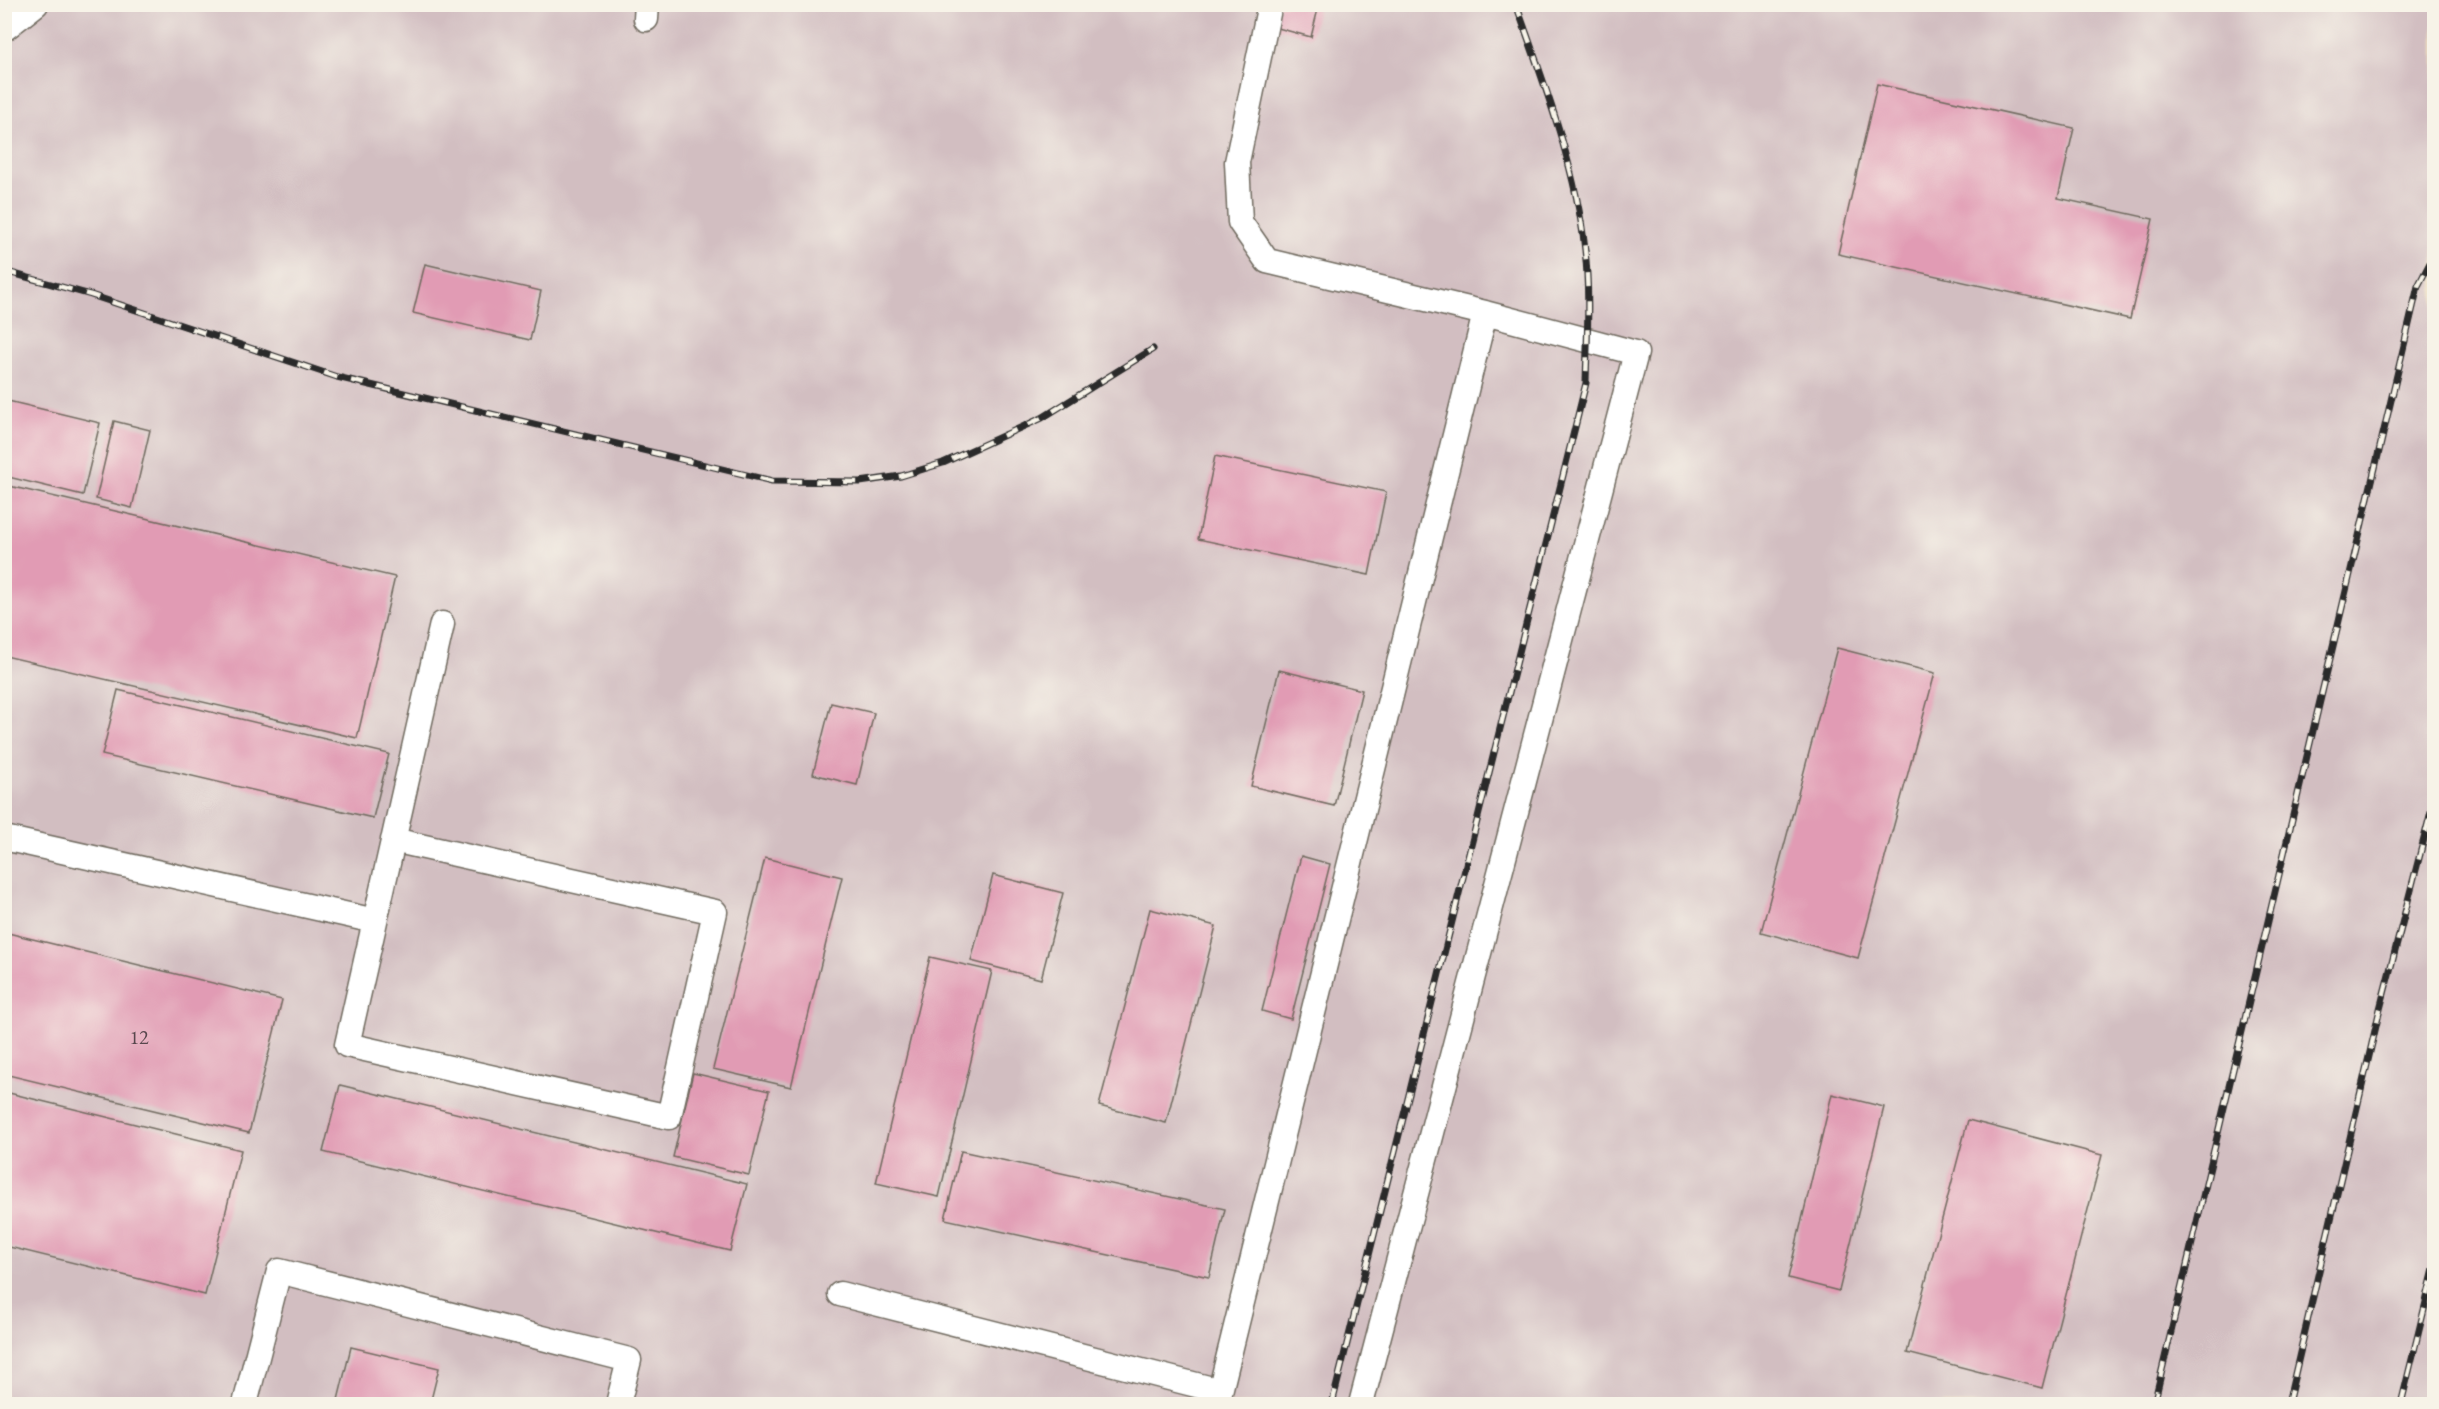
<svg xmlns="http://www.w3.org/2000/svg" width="2439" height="1409" viewBox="0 0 2439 1409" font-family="'EB Garamond',serif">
<rect width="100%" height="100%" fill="#f7f3e8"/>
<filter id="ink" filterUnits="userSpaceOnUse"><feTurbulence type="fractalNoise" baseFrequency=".0167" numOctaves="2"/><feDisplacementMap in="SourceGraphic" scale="12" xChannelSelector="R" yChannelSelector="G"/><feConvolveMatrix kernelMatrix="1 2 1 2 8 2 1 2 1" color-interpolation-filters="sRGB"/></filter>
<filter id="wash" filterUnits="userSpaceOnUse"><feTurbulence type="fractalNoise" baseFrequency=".008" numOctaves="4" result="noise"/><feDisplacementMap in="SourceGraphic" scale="24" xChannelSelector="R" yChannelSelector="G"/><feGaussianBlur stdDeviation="1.35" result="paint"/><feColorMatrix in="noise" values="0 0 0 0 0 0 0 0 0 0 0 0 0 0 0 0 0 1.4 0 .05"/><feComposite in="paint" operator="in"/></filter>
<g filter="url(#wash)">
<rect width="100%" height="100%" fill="#efdfbf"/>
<path fill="#d2bec1" d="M5,5H2434V1404H5Z"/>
<g id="blocks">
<path fill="#e19bb4" d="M1280,5H1319L1311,37L1274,27Z
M1877,84L2074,128L2058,198L2153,219L2130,319L1838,254Z
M425,264L541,291L530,340L413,313Z
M4,400L100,423L83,495L4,476Z
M114,421L150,430L132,508L96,499Z
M1215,456L1386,492L1369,575L1198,539Z
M5,485L395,577L357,738L5,656Z
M1837,648L1935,673L1858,958L1761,932Z
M1279,670L1362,690L1334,806L1251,786Z
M118,690L389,754L373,818L102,755Z
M831,703L874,713L857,785L813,774Z
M1301,856L1330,864L1291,1019L1262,1011Z
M765,858L842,877L791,1087L713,1069Z
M993,875L1063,893L1041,979L971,961Z
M1150,909L1216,926L1166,1123L1099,1106Z
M4,932L282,1000L249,1133L4,1074Z
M930,957L992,971L939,1197L876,1183Z
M693,1073L769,1091L749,1175L673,1157Z
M340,1085L747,1184L730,1251L323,1152Z
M5,1092L241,1150L205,1295L5,1246Z
M1832,1094L1884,1107L1839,1291L1788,1278Z
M1968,1120L2102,1155L2042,1388L1907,1353Z
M961,1151L1225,1209L1209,1277L945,1219Z
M351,1347L439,1368L430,1404H337Z"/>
</g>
</g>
<g filter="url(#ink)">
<use href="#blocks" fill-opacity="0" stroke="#706a5f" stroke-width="1.5"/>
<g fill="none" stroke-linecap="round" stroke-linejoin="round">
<g stroke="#706a5f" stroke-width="27">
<path id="lane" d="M1270,4L1237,162L1240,222L1267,261L1485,313L1636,353L1361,1404
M646,19L647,4
M4,29L36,4
M4,838L375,921L442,624
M375,921L347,1045L669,1117L715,912L393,840
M840,1294L1220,1391
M245,1404L279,1271L629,1360L618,1404
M1217,1404L1485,313"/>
</g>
<use href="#lane" stroke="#fff" stroke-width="24"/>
<g stroke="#2b2b2b" stroke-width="7">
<path id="rail" d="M4,271L91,295L337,377L772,481L860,482L901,476L943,463L1042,418L1153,349
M1332,1404L1586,383C1587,339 1590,294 1585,250C1576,167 1544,83 1516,4
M2154,1404L2418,286L2434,255
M2288,1404L2380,1009L2434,800
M2401,1404L2434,1269"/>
</g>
<use href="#rail" stroke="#f7f3e8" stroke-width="4.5" stroke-dasharray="14" stroke-linecap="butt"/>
</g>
</g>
<g text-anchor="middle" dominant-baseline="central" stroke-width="4.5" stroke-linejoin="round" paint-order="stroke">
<g font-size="20" fill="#58474d">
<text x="139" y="1037">12</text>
</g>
</g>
<rect width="2439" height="1409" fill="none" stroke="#f7f3e8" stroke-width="24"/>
</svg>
